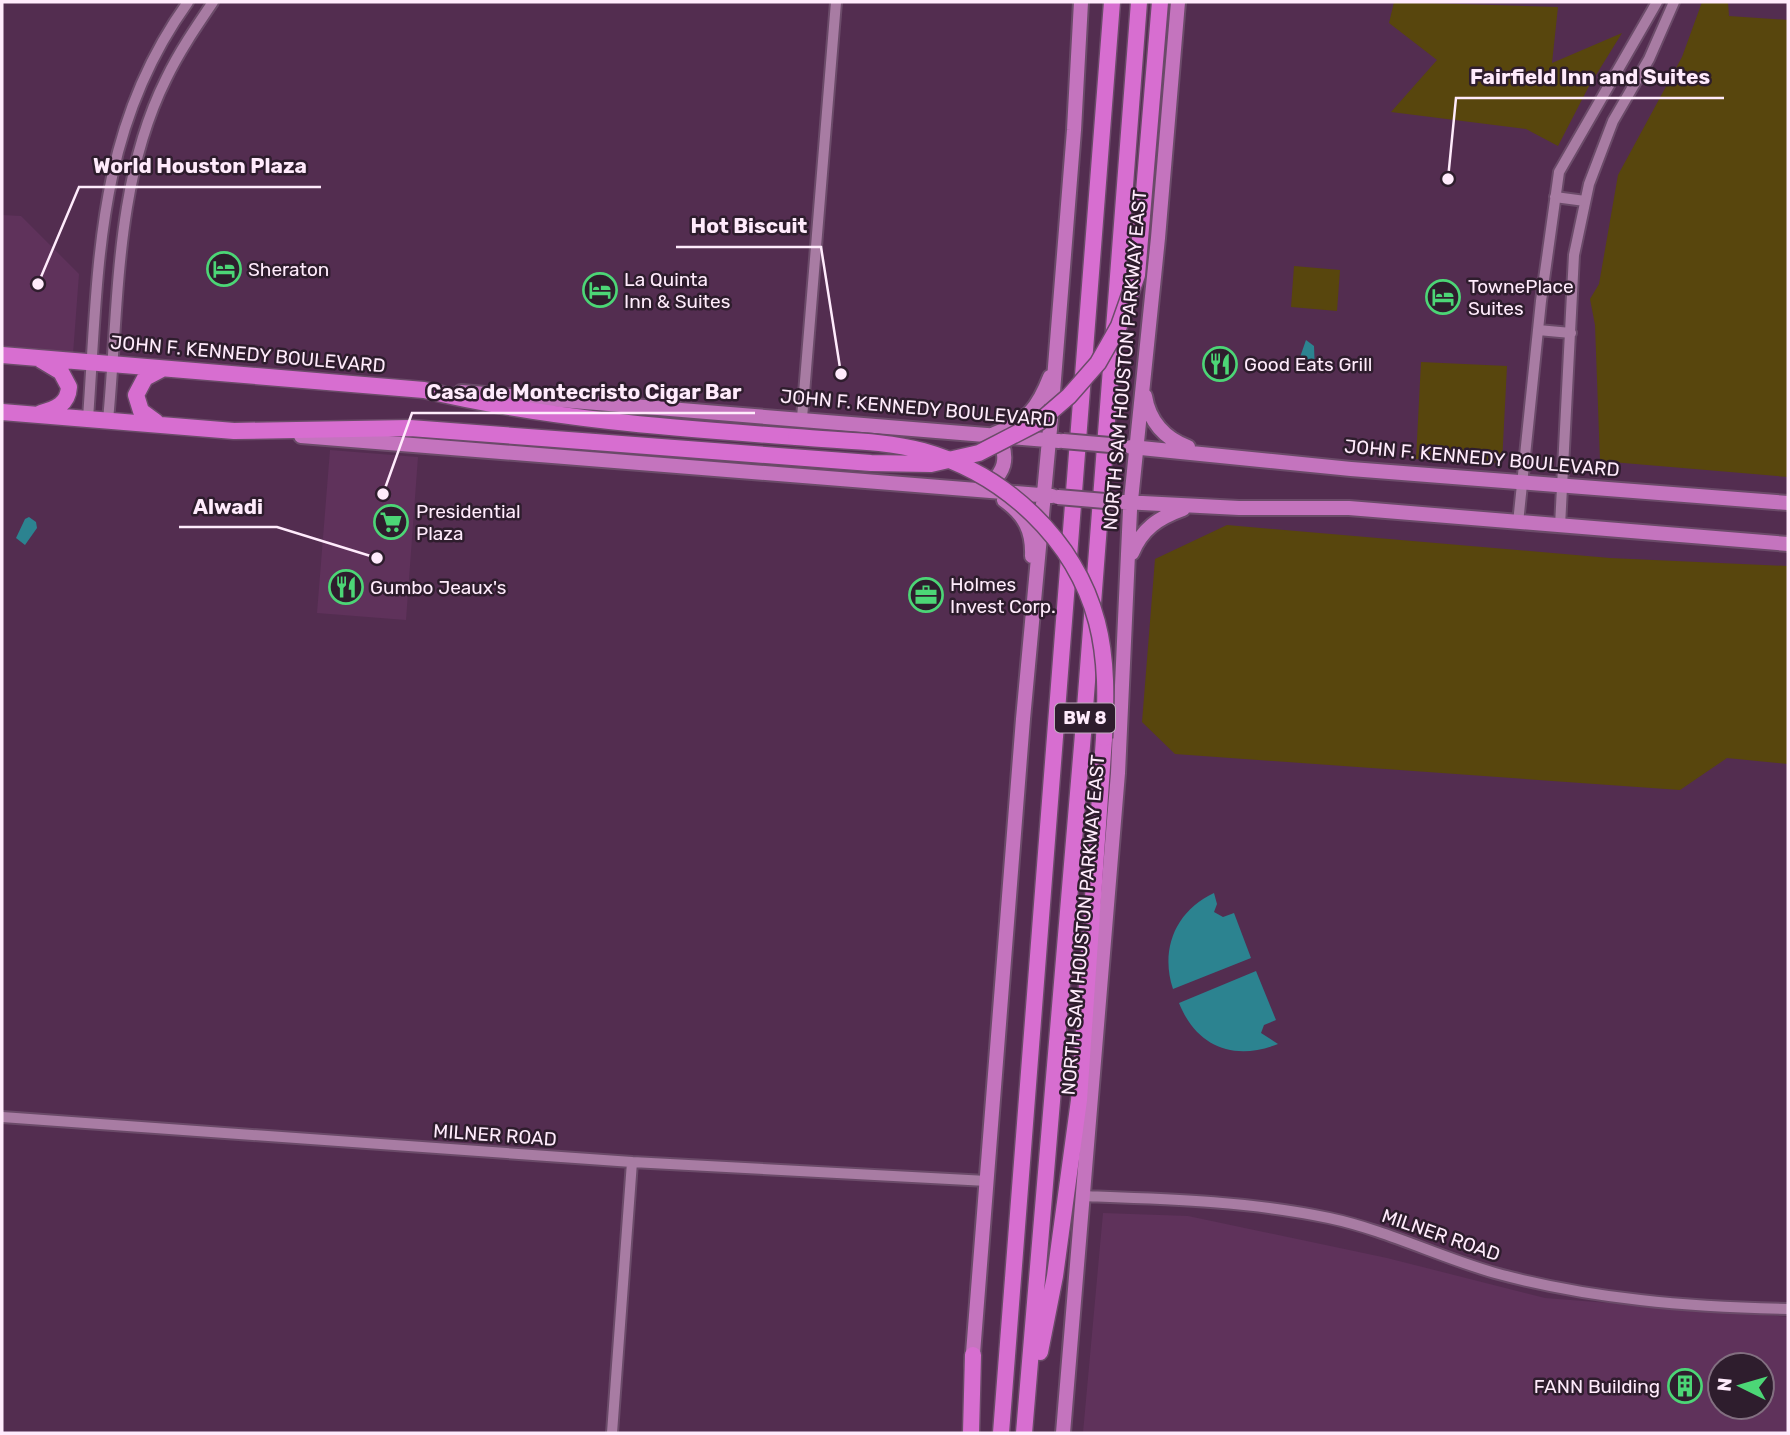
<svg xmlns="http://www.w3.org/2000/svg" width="1790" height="1435" viewBox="0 0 1790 1435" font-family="Rubik,sans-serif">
<rect width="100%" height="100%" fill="#532d50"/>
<path fill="#5f325b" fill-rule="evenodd" d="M2,215L21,216L79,274L73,354L2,348Z
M330,450L418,457L406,620L317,613Z
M1103,1213L1188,1216L1387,1258L1545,1298L1788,1317V1433H1083ZM1720,1365H1762V1407H1720Z"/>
<path fill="#58460d" d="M1394,2L1558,7L1552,63L1622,33L1588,88L1558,146L1526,129L1391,112L1437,60L1389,23Z
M1702,2H1728L1729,16L1788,20V477L1600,461L1595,325L1590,299L1599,284L1618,175L1682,57Z
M1294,266L1340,270L1337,311L1291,307Z
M1421,362L1507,366L1502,463L1416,459Z
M1227,525L1610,558L1788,566V764L1727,758L1680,790L1175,754L1142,722L1155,559Z"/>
<path fill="#2c8390" d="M1306,340L1314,346L1315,373L1312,366H1304L1299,360Z
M29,517L36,522L37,528L25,545L16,538L25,519Z
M1214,893L1217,904L1214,912L1223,917L1234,913L1251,958L1173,989C1160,950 1175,911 1214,893Z
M1256,971L1276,1020L1264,1025L1261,1033L1278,1044C1235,1061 1197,1048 1179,1003Z"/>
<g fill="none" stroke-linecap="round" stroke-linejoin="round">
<g stroke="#6b4b69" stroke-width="14">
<path id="minor" d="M1555,197L1585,201
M1538,330L1571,333
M88,418C99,266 95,131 188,2
M802,418L836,2
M108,420C119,307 114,183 166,79C179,52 196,27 213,2
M1518,523L1541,301L1559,172L1657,2
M1560,526L1574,255L1589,184L1613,121L1649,59L1674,2
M2,1117L632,1162L987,1181
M1082,1196C1165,1199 1248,1201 1329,1218C1386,1230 1439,1257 1495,1273C1590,1299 1690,1307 1788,1309
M612,1433L632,1162"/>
</g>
<g stroke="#6b4b69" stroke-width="18">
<path id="major" d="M461,392L1059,441
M1145,396C1149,421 1165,439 1188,447
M994,434C1027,422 1038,408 1050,377
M301,436L1052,496
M1131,447L1351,469L1788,503
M982,482H992C1004,471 1007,460 1002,444L993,438
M1004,500C1025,515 1033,531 1032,556
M1123,502L1239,508H1349L1788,544
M1132,553C1142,529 1158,518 1183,509
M972,1366L1023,719L1050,429L1074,130L1081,2
M1063,1433L1118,773L1130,510L1158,238L1178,2"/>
</g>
<g stroke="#6b4b69" stroke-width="19">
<path id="highway" d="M2,355L424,390C547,419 671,428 796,437
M2,412L234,431L410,428L595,442
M41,413C56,409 68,404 69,387L61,372L41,360
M156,422L141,411L136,395L145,378L162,369
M1040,1352L1055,1276L1079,1100L1104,738
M971,1433L973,1355
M1001,1433L1112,2
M1024,1433L1083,734L1139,2"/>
</g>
<use href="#minor" stroke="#a87ca3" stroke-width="10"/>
<use href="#major" stroke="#c474be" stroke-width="14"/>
<use href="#highway" stroke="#d76ed0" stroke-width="16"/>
<g stroke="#6b4b69" stroke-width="18" stroke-linecap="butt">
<path id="major-bridge" d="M1063,441L1122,446
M1058,497L1117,502"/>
</g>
<g stroke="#6b4b69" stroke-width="19" stroke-linecap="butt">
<path id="highway-bridge" d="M796,437C838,441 883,440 923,451C1005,474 1075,539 1097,622C1107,660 1106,700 1104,738
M595,442L871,463L931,464L979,453L1039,422L1069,396L1098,363L1119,326L1137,275L1160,2"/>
</g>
<use href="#major-bridge" stroke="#c474be" stroke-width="14"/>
<use href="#highway-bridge" stroke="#d76ed0" stroke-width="16"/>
</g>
<defs>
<g id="hotel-ring" transform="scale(1.75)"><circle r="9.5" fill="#2e1d2d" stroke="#4cd676" stroke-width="1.5"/><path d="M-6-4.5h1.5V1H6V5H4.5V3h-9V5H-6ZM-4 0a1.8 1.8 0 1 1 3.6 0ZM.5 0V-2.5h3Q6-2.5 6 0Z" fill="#4cd676"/></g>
<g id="restaurant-ring" transform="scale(1.75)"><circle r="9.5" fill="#2e1d2d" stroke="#4cd676" stroke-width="1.5"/><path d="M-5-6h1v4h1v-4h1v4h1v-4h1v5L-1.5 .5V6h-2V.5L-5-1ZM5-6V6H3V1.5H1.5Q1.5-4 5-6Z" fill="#4cd676"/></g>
<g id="supermarket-ring" transform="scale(1.75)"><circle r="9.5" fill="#2e1d2d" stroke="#4cd676" stroke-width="1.5"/><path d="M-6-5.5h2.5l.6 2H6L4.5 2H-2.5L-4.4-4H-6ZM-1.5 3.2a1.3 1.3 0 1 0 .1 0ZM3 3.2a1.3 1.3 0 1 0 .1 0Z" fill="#4cd676"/></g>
<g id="office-ring" transform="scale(1.75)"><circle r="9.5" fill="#2e1d2d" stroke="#4cd676" stroke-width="1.5"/><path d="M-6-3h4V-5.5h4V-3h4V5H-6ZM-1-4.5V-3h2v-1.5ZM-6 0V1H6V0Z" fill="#4cd676"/></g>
<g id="building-ring" transform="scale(1.75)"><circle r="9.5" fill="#2e1d2d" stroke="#4cd676" stroke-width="1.5"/><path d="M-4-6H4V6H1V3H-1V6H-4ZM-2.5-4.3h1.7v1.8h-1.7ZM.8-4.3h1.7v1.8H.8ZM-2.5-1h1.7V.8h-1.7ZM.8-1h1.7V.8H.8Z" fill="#4cd676"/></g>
</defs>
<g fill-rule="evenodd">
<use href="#hotel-ring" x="224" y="269"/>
<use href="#hotel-ring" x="600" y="290"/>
<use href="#hotel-ring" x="1443" y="297"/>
<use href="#restaurant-ring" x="1220" y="364"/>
<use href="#supermarket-ring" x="391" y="522"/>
<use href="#restaurant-ring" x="346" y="587"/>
<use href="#office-ring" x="926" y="595"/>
<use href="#building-ring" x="1685" y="1386"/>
</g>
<g text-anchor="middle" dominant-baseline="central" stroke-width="5" stroke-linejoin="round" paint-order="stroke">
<rect fill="#2e1d2d" stroke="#c0adbe" stroke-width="2" x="1055" y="703.5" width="60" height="29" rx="5"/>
<g font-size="18" font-weight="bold" fill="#ffebfc">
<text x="1085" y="718">BW 8</text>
</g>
<g font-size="19" fill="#ffebfc" stroke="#2e1d2d" text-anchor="start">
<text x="248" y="269">Sheraton</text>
<text x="624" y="279">La Quinta<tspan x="624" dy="22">Inn &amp; Suites</tspan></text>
<text x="1468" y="286">TownePlace<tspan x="1468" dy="22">Suites</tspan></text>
<text x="1244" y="364">Good Eats Grill</text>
<text x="416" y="511">Presidential<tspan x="416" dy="22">Plaza</tspan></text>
<text x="950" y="584">Holmes<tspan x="950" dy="22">Invest Corp.</tspan></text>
<text x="370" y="587">Gumbo Jeaux's</text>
<text x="1660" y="1386" text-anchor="end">FANN Building</text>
</g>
<g font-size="19" fill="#ffebfc" stroke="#2e1d2d">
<text transform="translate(248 354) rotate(5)">JOHN F. KENNEDY BOULEVARD</text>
<text transform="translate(1125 360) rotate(-85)">NORTH SAM HOUSTON PARKWAY EAST</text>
<text transform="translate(918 408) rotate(5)">JOHN F. KENNEDY BOULEVARD</text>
<text transform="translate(1482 458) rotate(5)">JOHN F. KENNEDY BOULEVARD</text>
<text transform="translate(1083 925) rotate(-85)">NORTH SAM HOUSTON PARKWAY EAST</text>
<text transform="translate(495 1135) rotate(4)">MILNER ROAD</text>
<text transform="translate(1441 1235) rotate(19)">MILNER ROAD</text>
</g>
</g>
<path fill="none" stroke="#ffebfc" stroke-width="2.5" d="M1448 179L1456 98H1724M38 284L79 187H321M841 374L821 247H676M383 494L412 413H755M377 558L277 527H179"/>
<g fill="#ffebfc" stroke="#2e1d2d" stroke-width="2.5">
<circle cx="1448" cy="179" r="7"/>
<circle cx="38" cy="284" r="7"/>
<circle cx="841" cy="374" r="7"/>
<circle cx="383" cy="494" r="7"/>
<circle cx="377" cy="558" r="7"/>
</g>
<g font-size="21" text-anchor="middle" font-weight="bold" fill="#ffebfc" stroke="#2e1d2d" stroke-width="5" stroke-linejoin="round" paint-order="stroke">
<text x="1590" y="84">Fairfield Inn and Suites</text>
<text x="200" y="173">World Houston Plaza</text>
<text x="749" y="233">Hot Biscuit</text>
<text x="584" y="399">Casa de Montecristo Cigar Bar</text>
<text x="228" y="514">Alwadi</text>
</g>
<rect width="1790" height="1435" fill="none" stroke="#ffebfc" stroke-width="7"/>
<g transform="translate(1741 1386) rotate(275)"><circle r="33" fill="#2e1d2d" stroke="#826f80" stroke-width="2"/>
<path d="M0-5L12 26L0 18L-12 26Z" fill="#4cd676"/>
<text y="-10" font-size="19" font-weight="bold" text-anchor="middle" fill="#ffebfc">N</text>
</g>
</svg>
